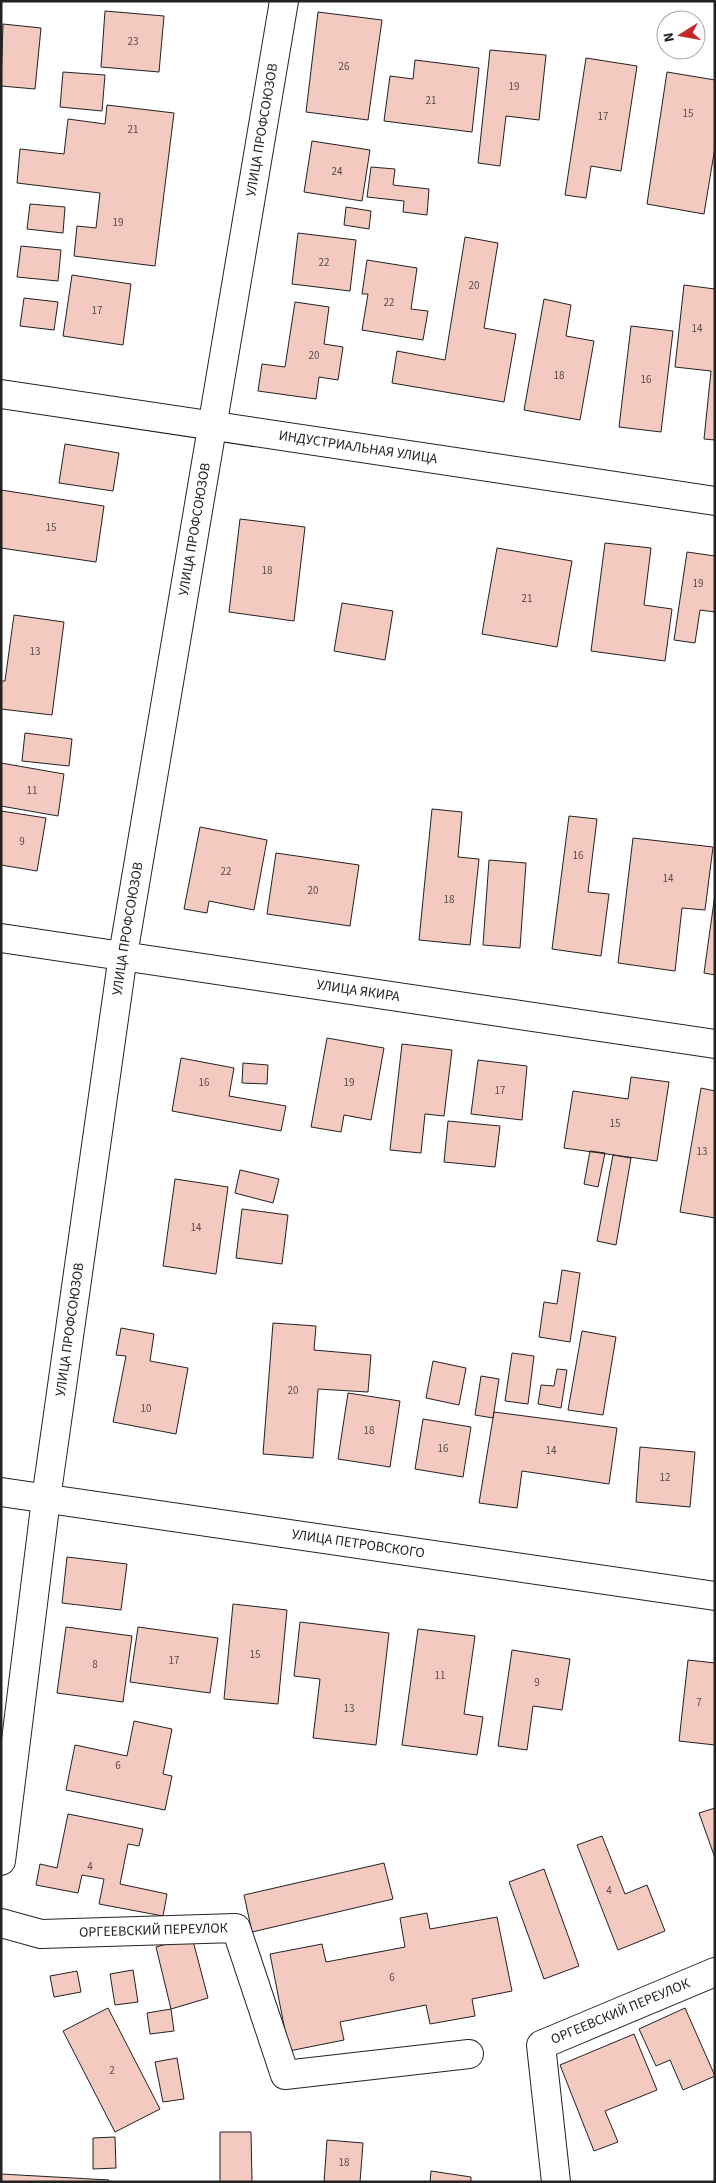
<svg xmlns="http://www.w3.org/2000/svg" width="716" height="2183" viewBox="0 0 716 2183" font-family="'Source Sans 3',sans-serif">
<rect width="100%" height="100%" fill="#fff"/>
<path fill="#f3c9c0" stroke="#222" d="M105,11L164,16L159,72L101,67Z
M318,12L382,20L368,120L306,112Z
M3,24L41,28L35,89L1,86Z
M490,50L546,55L539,120L506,116L500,166L478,163Z
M586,58L637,66L621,171L591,166L586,198L565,195Z
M415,60L479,68L472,132L384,121L390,76L413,79Z
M63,72L105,75L102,111L60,107Z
M667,72L715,80V147L704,214L647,204Z
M107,105L174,113L155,266L74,256L77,226L96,228L100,193L17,183L20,149L64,154L68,119L105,124Z
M312,141L370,150L362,201L304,192Z
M371,167L395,169L393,185L429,189L427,215L403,212L404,201L367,197Z
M30,204L65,207L63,233L27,229Z
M346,207L371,211L369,229L344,225Z
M298,233L356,240L350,291L292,284Z
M465,237L498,243L484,328L516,334L504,402L392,383L397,351L445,360Z
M21,246L61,250L58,281L17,277Z
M367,260L417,268L411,309L428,311L423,340L362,330L368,294H362Z
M72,275L131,284L123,345L63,336Z
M684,285L715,289V440L704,439L711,371L675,367Z
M24,298L58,302L54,330L20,326Z
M544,299L571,305L566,336L594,341L580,420L524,410Z
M295,302L329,307L324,344L343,347L338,380L319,377L316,399L258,391L262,364L285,367Z
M631,326L673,331L661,432L619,427Z
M65,444L119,453L113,491L59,483Z
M1,490L104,506L96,562L1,548Z
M240,519L305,527L294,621L229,612Z
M605,543L651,548L644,605L672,609L665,661L591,651Z
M497,548L572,561L557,647L482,634Z
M687,552L715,556V612L700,610L695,643L674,640Z
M342,603L393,611L385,660L334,651Z
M14,615L64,622L52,715L1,709V681H5Z
M25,733L72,739L69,766L22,761Z
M1,763L64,774L58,816L1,806Z
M432,809L462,812L458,857L479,859L470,945L419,940Z
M1,811L46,818L37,871L1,865Z
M569,816L597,819L588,892L609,894L601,956L552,949Z
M200,827L267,840L254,910L209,901L207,913L184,909Z
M633,838L713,847L705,910L682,908L675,971L618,963Z
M276,853L359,865L350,926L267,914Z
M489,860L526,863L520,948L483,945Z
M715,894V975L704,973Z
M327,1038L384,1048L371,1120L344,1115L341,1132L311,1127Z
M402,1044L452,1050L444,1116L425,1114L421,1153L390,1150Z
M181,1058L234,1068L229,1096L286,1106L281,1131L172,1111Z
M478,1060L527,1066L522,1120L471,1114Z
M243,1063L268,1065L267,1084L242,1083Z
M631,1077L669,1082L657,1161L564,1148L573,1091L628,1099Z
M701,1088L715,1091V1218L680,1212Z
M448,1121L500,1126L495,1167L444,1162Z
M590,1151L605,1153L598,1187L584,1184Z
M613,1155L631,1158L616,1245L597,1241Z
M240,1170L279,1179L273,1203L235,1193Z
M175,1179L228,1187L216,1274L163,1266Z
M242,1209L288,1215L282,1264L236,1258Z
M562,1270L580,1273L570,1342L539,1337L544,1302L557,1304Z
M273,1323L316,1326L314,1350L371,1355L368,1392L318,1389L313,1458L263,1454Z
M121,1328L154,1334L150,1361L188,1368L176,1434L113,1422L126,1356L116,1355Z
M582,1331L616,1337L603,1415L568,1410Z
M512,1353L534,1356L528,1404L505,1401Z
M433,1361L466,1368L459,1405L426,1398Z
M557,1369L567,1370L561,1408L538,1404L541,1385L554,1386Z
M481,1376L499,1379L493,1418L475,1415Z
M348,1393L400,1401L390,1467L338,1459Z
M494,1412L617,1428L609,1484L522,1471L517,1508L479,1503Z
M423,1419L471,1427L463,1477L415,1469Z
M640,1447L695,1452L690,1507L636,1502Z
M67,1557L127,1564L121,1610L62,1603Z
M233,1604L287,1610L278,1704L224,1699Z
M300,1622L389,1633L376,1745L313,1738L320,1679L294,1676Z
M66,1627L132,1636L123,1702L57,1693Z
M138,1627L218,1638L210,1693L130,1682Z
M418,1629L475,1636L464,1714L483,1717L477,1755L402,1745Z
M512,1650L570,1659L562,1710L533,1706L527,1750L498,1746Z
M688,1660L715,1663V1745L679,1741Z
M134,1721L172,1729L163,1774L172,1776L165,1810L66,1790L75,1745L127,1756Z
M715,1808V1858L699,1813Z
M68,1814L143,1829L139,1846L128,1844L120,1884L167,1894L163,1916L99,1904L104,1879L82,1875L78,1893L36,1885L40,1864L57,1868Z
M602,1836L625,1894L647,1885L665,1931L618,1950L577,1845Z
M384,1863L393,1899L252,1932L244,1895Z
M544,1869L579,1966L544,1979L509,1882Z
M427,1913L430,1929L497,1917L512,1991L472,1999L475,2016L430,2024L426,2005L340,2022L344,2040L289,2051L270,1954L322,1944L326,1962L405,1947L400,1918Z
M192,1937L208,1998L171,2009L156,1947Z
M133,1970L138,2002L115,2005L110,1974Z
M77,1971L81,1992L54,1997L50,1976Z
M108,2008L160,2109L115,2132L63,2031Z
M685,2008L715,2076L683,2090L670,2060L656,2066L639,2029Z
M171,2009L174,2031L150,2034L147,2013Z
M634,2034L657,2090L605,2111L618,2142L594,2151L560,2065Z
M177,2058L184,2099L163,2102L155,2062Z
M220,2132H251L252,2182H220Z
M115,2137L116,2168L93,2169V2138Z
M327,2140L363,2143L360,2182H324Z
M431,2171L471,2177V2182H430Z
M1,2174L109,2180V2182H1Z"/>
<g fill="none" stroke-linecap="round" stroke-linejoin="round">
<g stroke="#222" stroke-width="30">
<g id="street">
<path id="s1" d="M1,394L715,501"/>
<path id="s2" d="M1,938L715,1044"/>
<path id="s3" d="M1,1492L715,1596"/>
<path id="s4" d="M1,1861L46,1499L123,955L284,1"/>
<path id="s5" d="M1,1923L41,1934L236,1928L285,2075L469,2054"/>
<path id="s6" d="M556,2182L541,2045L715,1972"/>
</g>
</g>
<use href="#street" stroke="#fff" stroke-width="28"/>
</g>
<g text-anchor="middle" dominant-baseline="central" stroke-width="4" stroke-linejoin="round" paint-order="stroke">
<g font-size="11" fill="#564c4a">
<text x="133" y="41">23</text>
<text x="344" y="66">26</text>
<text x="514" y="86">19</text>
<text x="431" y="100">21</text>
<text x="688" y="113">15</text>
<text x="603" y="116">17</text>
<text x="133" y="129">21</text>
<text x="337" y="171">24</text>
<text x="118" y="222">19</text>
<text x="324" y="262">22</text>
<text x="474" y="285">20</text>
<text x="389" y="302">22</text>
<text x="97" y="310">17</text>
<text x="697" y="328">14</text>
<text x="314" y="355">20</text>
<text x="559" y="375">18</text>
<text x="646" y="379">16</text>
<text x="51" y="527">15</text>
<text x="267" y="570">18</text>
<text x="698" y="583">19</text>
<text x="527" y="598">21</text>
<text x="35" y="651">13</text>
<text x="32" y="790">11</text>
<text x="22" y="841">9</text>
<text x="578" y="855">16</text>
<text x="226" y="871">22</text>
<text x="668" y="878">14</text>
<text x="313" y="890">20</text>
<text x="449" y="899">18</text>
<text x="204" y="1082">16</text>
<text x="349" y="1082">19</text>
<text x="500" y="1090">17</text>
<text x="615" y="1123">15</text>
<text x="702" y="1151">13</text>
<text x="196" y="1227">14</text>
<text x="293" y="1390">20</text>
<text x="146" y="1408">10</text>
<text x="369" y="1430">18</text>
<text x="443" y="1448">16</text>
<text x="551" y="1450">14</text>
<text x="665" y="1477">12</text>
<text x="255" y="1654">15</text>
<text x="174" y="1660">17</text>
<text x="95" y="1664">8</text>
<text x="440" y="1675">11</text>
<text x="537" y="1682">9</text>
<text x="699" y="1702">7</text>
<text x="349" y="1708">13</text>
<text x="118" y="1765">6</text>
<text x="90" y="1866">4</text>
<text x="609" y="1890">4</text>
<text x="392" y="1977">6</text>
<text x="112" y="2070">2</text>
<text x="344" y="2162">18</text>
</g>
<g font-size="14" fill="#222" stroke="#fff">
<text stroke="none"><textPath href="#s4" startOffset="1751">УЛИЦА ПРОФСОЮЗОВ</textPath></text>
<text stroke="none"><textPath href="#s1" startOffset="361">ИНДУСТРИАЛЬНАЯ УЛИЦА</textPath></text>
<text stroke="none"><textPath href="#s4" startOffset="1346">УЛИЦА ПРОФСОЮЗОВ</textPath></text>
<text stroke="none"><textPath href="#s4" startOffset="941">УЛИЦА ПРОФСОЮЗОВ</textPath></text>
<text stroke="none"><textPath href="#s2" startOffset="361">УЛИЦА ЯКИРА</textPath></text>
<text stroke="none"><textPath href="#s4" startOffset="536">УЛИЦА ПРОФСОЮЗОВ</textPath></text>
<text stroke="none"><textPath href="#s3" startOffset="361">УЛИЦА ПЕТРОВСКОГО</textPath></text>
<text stroke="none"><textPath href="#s5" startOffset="154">ОРГЕЕВСКИЙ ПЕРЕУЛОК</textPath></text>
<text stroke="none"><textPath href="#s6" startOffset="224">ОРГЕЕВСКИЙ ПЕРЕУЛОК</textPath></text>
</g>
</g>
<rect width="716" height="2183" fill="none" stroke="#222222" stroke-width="5"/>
<g transform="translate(681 35) rotate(259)"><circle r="24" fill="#ffffff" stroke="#a7a7a7"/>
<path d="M0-4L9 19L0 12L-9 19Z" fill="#c62828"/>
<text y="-8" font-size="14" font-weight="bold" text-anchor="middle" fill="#222222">N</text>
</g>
</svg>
